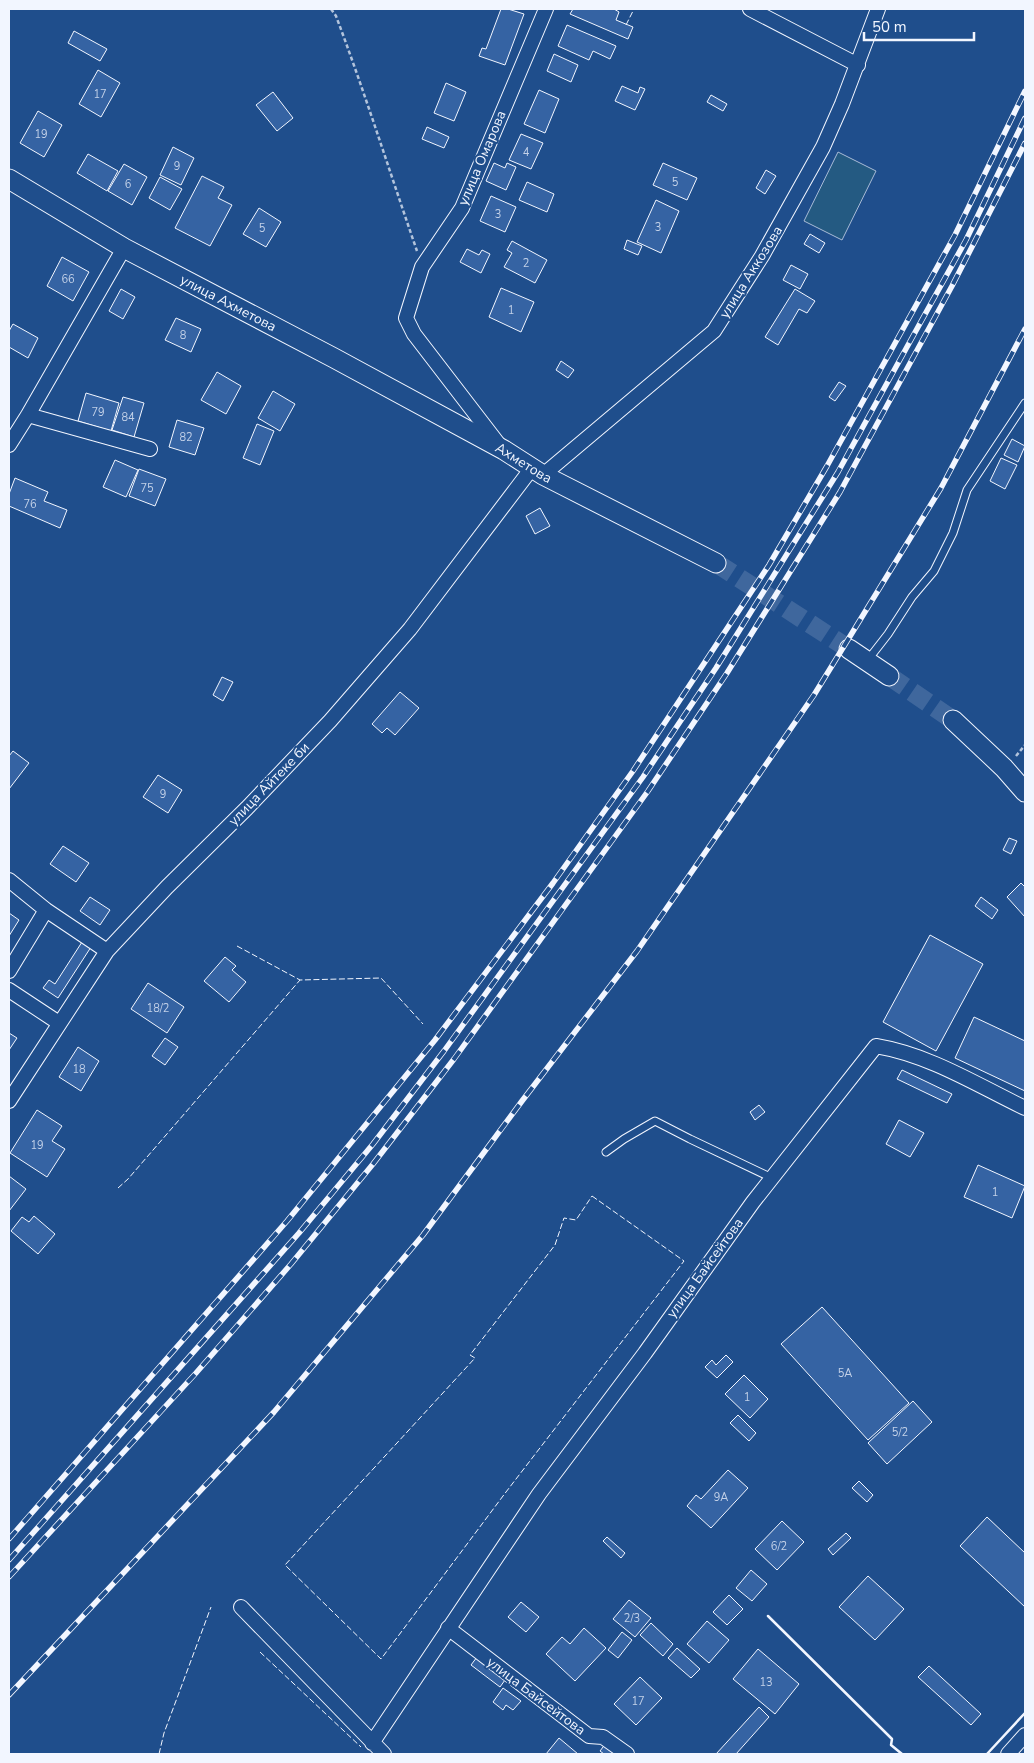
<svg xmlns="http://www.w3.org/2000/svg" width="1034" height="1763" viewBox="0 0 1034 1763" font-family="'Nunito Sans',sans-serif">
<rect width="100%" height="100%" fill="#1f4e8c"/>
<path fill="#245a82" stroke="#a8bbd7" d="M838,152L876,171L842,240L804,221Z"/>
<path fill="#3563a3" stroke="#f2f6ff" d="M501,9H508L524,14L505,65L479,56L482,48L486,49Z
M573,9H614L619,12L616,20L633,27L628,39L570,14Z
M567,25L616,46L610,59L593,51L589,60L558,46Z
M74,31L107,49L100,61L68,43Z
M554,54L578,65L571,82L547,71Z
M98,70L120,83L101,117L79,104Z
M446,83L466,92L454,121L434,113Z
M622,86L638,93L640,87L645,89L635,110L615,101Z
M539,90L559,99L545,133L524,124Z
M273,92L293,118L277,131L256,105Z
M711,95L727,104L723,111L707,102Z
M38,111L62,125L44,157L20,143Z
M427,127L449,137L444,148L422,139Z
M521,134L543,143L531,169L509,160Z
M173,147L194,158L181,185L160,175Z
M88,154L118,171L107,191L77,173Z
M494,163L505,168L507,163L516,167L506,190L486,181Z
M663,163L697,178L687,200L653,185Z
M124,164L147,177L132,205L108,191Z
M766,170L776,176L765,194L756,188Z
M202,176L224,187L218,198L232,205L210,246L175,228Z
M160,177L182,189L170,210L149,198Z
M527,182L554,194L547,212L519,200Z
M491,196L516,207L505,232L480,221Z
M656,200L679,211L661,253L637,242Z
M259,208L281,222L266,247L243,234Z
M810,234L825,243L819,253L804,244Z
M627,240L642,246L638,255L624,249Z
M512,241L547,260L535,283L504,267L512,253L507,250Z
M467,249L479,255L482,250L490,254L481,273L460,262Z
M62,257L89,272L73,301L47,286Z
M791,265L808,274L800,289L783,280Z
M501,288L534,302L521,332L489,317Z
M121,289L135,297L123,319L109,311Z
M795,289L815,301L807,313L799,309L778,345L765,337Z
M176,318L201,329L191,352L165,340Z
M13,324L38,338L28,358L9,347V331Z
M561,361L574,370L568,378L556,370Z
M217,372L241,386L226,414L201,400Z
M839,382L846,386L835,401L829,397Z
M273,391L295,404L280,431L258,418Z
M86,393L119,403L111,431L78,421Z
M123,397L144,403L134,437L112,430Z
M177,420L204,428L195,455L169,447Z
M257,424L274,431L260,465L243,458Z
M1012,439L1025,446L1018,462L1004,455Z
M1001,458L1017,465L1005,489L990,481Z
M115,460L138,470L126,497L103,487Z
M139,469L166,479L155,506L129,496Z
M15,478L48,492L44,501L67,510L60,528L9,506V494Z
M540,508L550,526L535,534L526,516Z
M222,677L233,682L223,701L213,695Z
M400,692L419,708L395,735L387,728L382,733L372,724Z
M13,751L29,763L9,789V756Z
M158,775L182,790L168,813L143,797Z
M1009,838L1017,841L1011,854L1003,850Z
M63,846L89,863L76,882L50,864Z
M1021,883L1025,887V917L1007,897Z
M90,897L110,910L100,925L80,911Z
M981,897L998,910L992,919L975,906Z
M9,913L19,920L9,936Z
M930,935L983,964L936,1051L883,1022Z
M82,942L91,947L58,998L43,988L49,980L55,984Z
M225,957L236,966L232,970L246,982L229,1002L204,981Z
M148,983L184,1007L167,1033L131,1009Z
M974,1017L1025,1041V1091L955,1058Z
M9,1033L17,1038L9,1050Z
M165,1038L178,1047L165,1065L152,1056Z
M78,1047L99,1061L81,1091L59,1077Z
M902,1070L952,1094L947,1103L897,1079Z
M759,1105L765,1112L755,1120L750,1112Z
M37,1110L62,1126L52,1141L65,1149L47,1177L10,1153Z
M899,1120L924,1133L910,1157L886,1144Z
M978,1165L1025,1186L1012,1218L964,1197Z
M9,1176L26,1189L9,1211Z
M34,1216L55,1234L38,1254L11,1231L22,1217L29,1222Z
M822,1307L909,1403L868,1440L781,1344Z
M726,1355L733,1362L717,1378L705,1367L712,1360L716,1365Z
M744,1375L768,1399L750,1418L725,1394Z
M913,1401L932,1422L887,1464L868,1443Z
M738,1415L756,1433L749,1441L730,1423Z
M728,1470L748,1488L711,1528L687,1506L696,1495L701,1499Z
M859,1481L873,1495L867,1502L852,1488Z
M987,1517L1025,1553V1607L960,1546Z
M782,1521L804,1542L777,1570L755,1549Z
M846,1533L851,1538L833,1555L828,1549Z
M607,1537L625,1553L621,1558L603,1541Z
M751,1570L767,1584L752,1601L736,1588Z
M868,1576L904,1609L875,1640L839,1607Z
M729,1595L743,1609L727,1625L713,1612Z
M629,1600L651,1618L635,1637L613,1619Z
M521,1602L539,1617L526,1632L508,1617Z
M707,1621L729,1640L709,1663L687,1644Z
M651,1623L673,1644L663,1656L640,1635Z
M584,1628L606,1648L575,1681L546,1654L562,1637L570,1644Z
M622,1632L632,1640L618,1658L608,1650Z
M677,1648L700,1669L691,1678L668,1658Z
M758,1649L799,1684L775,1714L733,1679Z
M477,1657L505,1680L500,1687L471,1665Z
M929,1666L981,1714L971,1725L918,1677Z
M640,1677L662,1698L636,1725L614,1704Z
M503,1688L521,1701L513,1710L506,1705L503,1710L493,1702Z
M759,1707L769,1717L736,1754H716Z
M559,1738L578,1754H546Z
M606,1743L620,1754H604L600,1751Z"/>
<g fill="none" stroke-linecap="round" stroke-linejoin="round">
<path stroke="#3f679d" stroke-width="19" stroke-dasharray="19 9" stroke-linecap="butt" d="M716,563L849,649
M889,676L953,720"/>
<g stroke="#f2f6ff" stroke-width="9">
<path id="lane" d="M867,661L888,634L912,597L934,571L953,533L967,490L1025,403
M606,1152L624,1139L655,1121L690,1139L772,1178"/>
</g>
<g stroke="#f2f6ff" stroke-width="16">
<path id="street" d="M750,9L858,65
M28,415L150,449
M9,445L28,415L124,248
M500,446L414,334L406,318L422,267L462,208L546,9
M543,475L714,331L762,256L823,147L842,104L878,9
M9,880L46,910L107,951
M9,971L46,910
M9,990L59,1023
M9,1101L107,951L167,887L247,808L330,721L410,629L532,468
M241,1607L384,1754
M448,1628L589,1736L603,1737L627,1754
M372,1743L539,1494L645,1353L753,1202L876,1046C930,1055 977,1085 1025,1108
M1008,1754L1025,1735"/>
</g>
<g stroke="#f2f6ff" stroke-width="21">
<g id="secondary">
<path id="s1" d="M9,179L124,248L334,358L504,450L543,475L716,563"/>
<path d="M849,649L889,676"/>
<path d="M953,720L1004,768L1025,792"/>
</g>
</g>
<path stroke="#b3c4dc" stroke-width="2.5" stroke-dasharray="4 2.5" stroke-linecap="butt" d="M331,9L336,16C365,93 390,173 417,251
M1016,756L1025,745"/>
<use href="#lane" stroke="#1f4e8c" stroke-width="7"/>
<use href="#street" stroke="#1f4e8c" stroke-width="14"/>
<use href="#secondary" stroke="#1f4e8c" stroke-width="19"/>
<g stroke="#f2f6ff" stroke-width="5.5">
<path id="rail" d="M9,1539L287,1221L435,1040L553,883L633,771L769,565L827,466L955,235L1025,91
M9,1560L299,1233L373,1144L444,1051L643,777L716,668L838,472L966,240L1025,118
M9,1577L196,1373L291,1264L373,1164L454,1059L648,791L727,673L840,492L952,286L1025,143
M9,1695L274,1412L423,1235L522,1101L637,951L814,695L941,488L1025,329"/>
</g>
<use href="#rail" stroke="#1f4e8c" stroke-width="4" stroke-dasharray="11" stroke-linecap="butt"/>
<path stroke="#f2f6ff" stroke-width="1" stroke-dasharray="6 2.5" stroke-linecap="butt" d="M626,25L634,9
M237,946L300,980L381,978L423,1024
M118,1188L128,1179L300,980
M592,1196L684,1261L506,1492L381,1659L285,1565L475,1358L470,1355L555,1245L564,1218L576,1220Z
M260,1652L361,1747
M159,1754L164,1733L211,1607"/>
<path stroke="#f2f6ff" stroke-width="2.5" d="M768,1616L892,1739L891,1745L902,1754
M987,1754L1025,1713"/>
</g>
<g text-anchor="middle" dominant-baseline="central" stroke-width="4" stroke-linejoin="round" paint-order="stroke">
<g font-size="11" fill="#c3d1e8">
<text x="100" y="94">17</text>
<text x="41" y="134">19</text>
<text x="526" y="152">4</text>
<text x="177" y="166">9</text>
<text x="675" y="182">5</text>
<text x="128" y="184">6</text>
<text x="498" y="214">3</text>
<text x="658" y="227">3</text>
<text x="262" y="228">5</text>
<text x="526" y="263">2</text>
<text x="68" y="279">66</text>
<text x="511" y="310">1</text>
<text x="183" y="335">8</text>
<text x="98" y="412">79</text>
<text x="128" y="417">84</text>
<text x="186" y="437">82</text>
<text x="147" y="488">75</text>
<text x="30" y="504">76</text>
<text x="163" y="794">9</text>
<text x="158" y="1008">18/2</text>
<text x="79" y="1069">18</text>
<text x="37" y="1145">19</text>
<text x="995" y="1192">1</text>
<text x="845" y="1373">5А</text>
<text x="747" y="1397">1</text>
<text x="900" y="1432">5/2</text>
<text x="721" y="1497">9А</text>
<text x="779" y="1546">6/2</text>
<text x="632" y="1618">2/3</text>
<text x="766" y="1682">13</text>
<text x="638" y="1701">17</text>
</g>
<g font-size="14" fill="#f2f6ff" stroke="#1f4e8c">
<text transform="translate(482 158) rotate(-67)">улица Омарова</text>
<text transform="translate(751 272) rotate(-58)">улица Аккозова</text>
<text stroke="none"><textPath href="#s1" startOffset="252">улица Ахметова</textPath></text>
<text stroke="none"><textPath href="#s1" startOffset="588">Ахметова</textPath></text>
<text transform="translate(269 784) rotate(-46)">улица Айтеке би</text>
<text transform="translate(705 1268) rotate(-54)">улица Байсейтова</text>
<text transform="translate(536 1696) rotate(37)">улица Байсейтова</text>
</g>
</g>
<rect width="1034" height="1763" fill="none" stroke="#f2f6ff" stroke-width="20"/>
<path d="M864 32v8h110v-8" fill="none" stroke="#f2f6ff" stroke-width="2.5"/>
<text x="872" y="32" font-size="15" fill="#f2f6ff" stroke="#1f4e8c" stroke-width="4" paint-order="stroke">50 m</text>
</svg>
